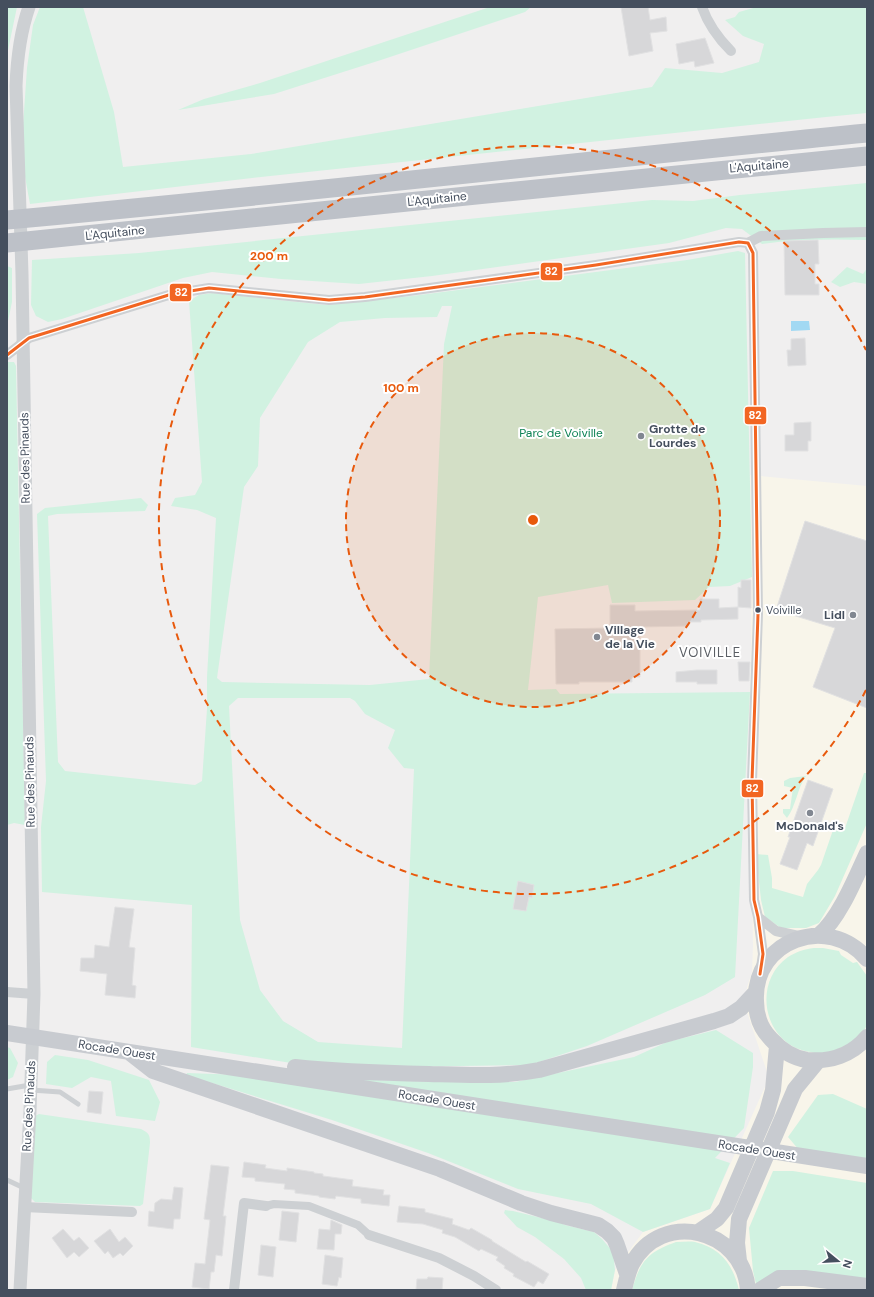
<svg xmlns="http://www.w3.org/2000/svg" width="874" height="1297" viewBox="0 0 874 1297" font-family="'DM Sans',sans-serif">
<rect width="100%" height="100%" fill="#f0efef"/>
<path fill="#f8f5ea" d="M750,475L867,486V1290H611L615,1270L643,1232L710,1209L769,1078L745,1006L747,987L752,972L753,945L749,723L751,644Z"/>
<path fill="#d1f2e1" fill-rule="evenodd" d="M7,7H17L7,55Z
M40,7H83L114,112L123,167L251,154L652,87L665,68L722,73L759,62L764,44L743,36L725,20L735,17L739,12L757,7H867V113L826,117L252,178L30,204L21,155L27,68L33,25Z
M490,7H531L525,12L384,59L274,94L178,110L204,99L260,83Z
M867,183V240C832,239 797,239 762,244L742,229L726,228L669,243L432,276L359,284L281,279L212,272L183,278L62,319L48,322L36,316L31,305L32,260L139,253L652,200L693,201L740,195Z
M738,251L745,253L752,577L730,586L709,587L695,600L612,603L608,585L538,597L528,690L556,689L560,694L750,692L735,977L705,995L587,1046L530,1065L322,1068L191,1047L192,905L42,892L41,827L46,781L37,514L45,508L141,498L148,505L145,511L57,514L48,516L58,762L65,771L195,785L202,781L207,709V677L216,518L197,510L171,506L175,498L195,495L202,482L189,301L199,295L212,293L327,305L412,296L687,260ZM442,306H452L444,344L429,679L370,685L222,682L217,678L244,487L258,466L260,418L308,342L340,322L385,318L437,317ZM238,698H350L355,701L365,714L395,730L388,748L404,768L414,769L402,1048L318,1042L283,1021L260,990L240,920L229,706Z
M7,266L12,268V302L7,326Z
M847,267L863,274L867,268V284L854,282L840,287L831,282Z
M7,362H14L16,366L25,825L14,823L7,825Z
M864,773H867V823L835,896L819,923L806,928H781L765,917L761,900L756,854L768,855L772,878V888L803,897L807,884L818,870L821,865L833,830L844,831Z
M806,776C797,789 796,806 787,818L783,813V809H790L793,788L784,786V781L790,778Z
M814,948H823L839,951L841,955L853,963L857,962L867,976V1025C861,1038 852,1043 840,1048C835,1050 830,1053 826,1054C821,1055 815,1053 811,1052C765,1047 750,984 788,957C796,952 804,949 814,948Z
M716,1030L753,1053V1067L744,1128L715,1158L730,1163L710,1209L643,1232L591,1204L518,1189L428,1153L332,1120L186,1075L187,1073L400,1081L515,1082L634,1057L667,1042Z
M7,1047L10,1048L18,1063L13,1077L7,1080Z
M55,1055L88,1060L149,1080L160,1102L155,1121L116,1116L111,1081L91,1077L72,1088L46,1084L47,1062Z
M833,1094L867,1109V1159L799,1150L788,1137L818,1095Z
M39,1114L141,1129C149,1133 150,1135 150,1143L143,1204L140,1206L35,1202L31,1198L35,1116Z
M773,1171H793L867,1183V1281L756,1284L753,1271L749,1228Z
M505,1210L513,1211L558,1222L565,1225L594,1232L602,1239L613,1252L615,1270L611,1290H586L581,1278L564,1259L535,1237L517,1227L504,1213Z
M676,1242C682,1242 689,1241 695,1242C721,1248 733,1265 739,1290H632C640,1261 648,1252 676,1242Z"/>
<path fill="#a2d9f3" d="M791,321H809L810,330L791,331Z"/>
<path fill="#d7d7d9" stroke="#e1e1e2" d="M621,7H648L650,20L666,17L667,31L650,33L653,51L629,56Z
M705,38L714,63L695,67L694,61L679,64L676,44Z
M818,240L819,264H815V284H819V295H785L784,241Z
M805,338L806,365L788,366L787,350H791V339Z
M811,422V441H808V451H785V435H794V423Z
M805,521L867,541V708L813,687L835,628L776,610Z
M741,580H751V608L738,607V587L741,588Z
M700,599H719V608L738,607V619L701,620V622H688V626L640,627V677H632V682H579V684H556L555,629L610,628V605H635V611L700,610Z
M738,662H750L749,681H739Z
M697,670H717V684H697V682H676V672Z
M808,780L833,789L813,846L807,843L797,870L780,864L790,837H788Z
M518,881L534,885L532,898L529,897L526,911L513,909Z
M115,907L134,909L129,947L135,948L132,985L136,986L135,998L105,995L107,974L80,971L81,958H94L95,945L109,947Z
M89,1091L103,1092L101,1114L87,1112Z
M244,1162L266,1165L265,1168L287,1171V1168L314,1172V1173L323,1174V1176L353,1180L352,1186L384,1190L383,1195H390L389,1206L361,1203V1199L336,1196L335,1199L319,1197V1196L295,1193V1190L284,1189L285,1184L255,1181V1178L242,1177Z
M211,1165L229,1167L223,1216H226L222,1256L216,1255L214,1272H211L209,1289L192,1287L195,1263L205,1264L210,1220L204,1219Z
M174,1187L183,1188L180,1219H174L173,1229L148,1226L149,1211L154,1212L155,1203L161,1199L172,1200Z
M399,1206L425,1209V1212L453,1219L452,1224L469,1230L471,1228L492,1240V1241L526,1262L527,1261L549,1274L543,1284L538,1281L534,1287L513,1276L514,1274L504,1268L505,1266L496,1260L498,1257L481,1249L479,1251L455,1237L442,1233L443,1230L423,1224L397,1222Z
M282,1211L299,1213L296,1242L279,1240Z
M331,1220L342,1225L341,1234H335L334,1250L317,1249L319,1229L330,1230Z
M63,1229L74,1241L79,1237L89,1248L79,1257L74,1252L67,1258L52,1238Z
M110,1229L119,1242L125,1237L133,1246L123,1256L120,1253L113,1258L108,1251L105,1254L94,1241Z
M261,1245L276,1247L273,1277L258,1275Z
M325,1255L343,1258L341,1278L339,1277L337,1286L322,1284Z
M428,1277L443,1278L442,1290H416L417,1279H427Z"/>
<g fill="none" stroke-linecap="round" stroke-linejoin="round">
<path stroke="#cdd0d3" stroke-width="5" d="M7,1089L30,1085
M31,1090L60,1092L78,1104
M7,1180L24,1188"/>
<path stroke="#cdd0d3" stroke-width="8" d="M266,1206L274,1204L309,1206L358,1225L369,1235"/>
<path stroke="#cdd0d3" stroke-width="10" d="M702,7C708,24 718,38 731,51
M748,243L761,236L823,233L867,232
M7,355L29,338L172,294L209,288L329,300L365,297L596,265L739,242L748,243L753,253L758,614L752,781L754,900L758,917L763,954L761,967
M758,917L776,931L803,937
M7,992L34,994
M24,1207L132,1212
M369,1235L439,1258L474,1276L496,1290
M234,1290L244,1203L266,1206"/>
<path stroke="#cdd0d3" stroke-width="13" d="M20,1290L30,1111L34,994L22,274L16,86C17,59 20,33 29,7"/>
<path stroke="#c8cbd0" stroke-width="16" d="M819,935C839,919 856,877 867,853
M867,959C828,913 753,940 756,1001C756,1015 761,1029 771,1039C781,1050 793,1058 807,1060C830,1062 852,1055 867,1037
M7,1033L867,1166
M130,1053L153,1071L440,1169L521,1203L551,1213L598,1225L607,1231L614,1238L617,1245L627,1274
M295,1067C340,1072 384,1073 429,1074C466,1075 503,1077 539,1070L714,1021L729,1016L741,1008L755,993
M698,1232L717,1219L726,1208L767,1112L773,1090L777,1046
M739,1261L737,1243L739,1219L795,1089L818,1061
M624,1290C626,1281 628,1272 632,1264C661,1209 743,1228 748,1290
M760,1290L779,1278H805L867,1286"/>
<path stroke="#bdc1c8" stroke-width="19" d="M7,220C294,194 580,161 867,133
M7,243C294,215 580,183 867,156"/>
<g stroke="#fff" stroke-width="6">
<path id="bus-1" d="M7,355L29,338L172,294L209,288L329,300L365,297L596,265L739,242L748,243L753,253L758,614L752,781L754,900L758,917L763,954L760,974"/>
</g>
<use href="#bus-1" stroke="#f26522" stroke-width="3"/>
</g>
<circle cx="533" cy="520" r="187" fill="#e8590c" fill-opacity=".12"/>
<g fill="none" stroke="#e8590c" stroke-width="2" stroke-dasharray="7 5">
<circle cx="533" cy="520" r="187"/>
<path d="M866 690A374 374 0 1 1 866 350"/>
</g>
<g fill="#818791" stroke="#fff" stroke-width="1.5">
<circle cx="641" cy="436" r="4"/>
<circle cx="853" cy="615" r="4"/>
<circle cx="597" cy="637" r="4"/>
<circle cx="810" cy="813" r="4"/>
</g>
<circle fill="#454f5e" stroke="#fff" stroke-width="1.5" cx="758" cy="610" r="3.5"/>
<g text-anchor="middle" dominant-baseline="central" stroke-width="4" stroke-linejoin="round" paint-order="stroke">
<g font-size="11" fill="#454f5e" stroke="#fff" text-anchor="start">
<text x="766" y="610">Voiville</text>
</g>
<g font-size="12" fill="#454f5e" stroke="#fff">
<text transform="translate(759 166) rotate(-5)">L'Aquitaine</text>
<text transform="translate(437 199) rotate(-6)">L'Aquitaine</text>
<text transform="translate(115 233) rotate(-6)">L'Aquitaine</text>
<text transform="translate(25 458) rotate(-91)">Rue des Pinauds</text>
<text transform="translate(30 782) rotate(-91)">Rue des Pinauds</text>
<text transform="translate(117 1050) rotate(9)">Rocade Ouest</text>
<text transform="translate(437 1100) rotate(9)">Rocade Ouest</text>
<text transform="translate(29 1106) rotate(-87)">Rue des Pinauds</text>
<text transform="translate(757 1150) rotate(9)">Rocade Ouest</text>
</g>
<g font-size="12" font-weight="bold" fill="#454f5e" stroke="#fff" text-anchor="start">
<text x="649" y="429">Grotte de<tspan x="649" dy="14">Lourdes</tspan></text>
<text x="845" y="615" text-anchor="end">Lidl</text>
<text x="605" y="630">Village<tspan x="605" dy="14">de la Vie</tspan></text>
<text x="810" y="826" text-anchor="middle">McDonald's</text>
</g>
<g font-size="12" fill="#0d8255" stroke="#fff">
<text x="561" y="433">Parc de Voiville</text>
</g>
<g font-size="13" letter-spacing="1" fill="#5a5e64" stroke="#fff">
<text x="710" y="652">VOIVILLE</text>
</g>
</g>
<circle cx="533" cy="520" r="6" fill="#e8590c" stroke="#fff" stroke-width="2"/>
<g font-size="12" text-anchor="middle" font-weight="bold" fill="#e8590c" stroke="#fff" stroke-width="4" stroke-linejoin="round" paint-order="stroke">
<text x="269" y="260">200 m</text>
<text x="401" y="392">100 m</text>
</g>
<g stroke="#fff" stroke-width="1.5">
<rect x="540" y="262" width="23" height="19" rx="4" fill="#f26522"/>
<rect x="169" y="283" width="23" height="19" rx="4" fill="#f26522"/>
<rect x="744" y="406" width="23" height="19" rx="4" fill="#f26522"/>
<rect x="741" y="779" width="23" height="19" rx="4" fill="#f26522"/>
</g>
<g font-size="11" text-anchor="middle" font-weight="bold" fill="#fff">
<text x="551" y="275">82</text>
<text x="181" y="296">82</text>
<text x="755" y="419">82</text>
<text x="752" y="792">82</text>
</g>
<rect width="874" height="1297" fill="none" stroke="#454f5e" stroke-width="16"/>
<g transform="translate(838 1261) rotate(108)" stroke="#ffffff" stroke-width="3" paint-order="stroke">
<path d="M0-3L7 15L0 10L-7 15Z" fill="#454f5e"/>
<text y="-6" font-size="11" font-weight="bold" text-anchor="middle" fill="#454f5e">N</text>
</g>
</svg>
